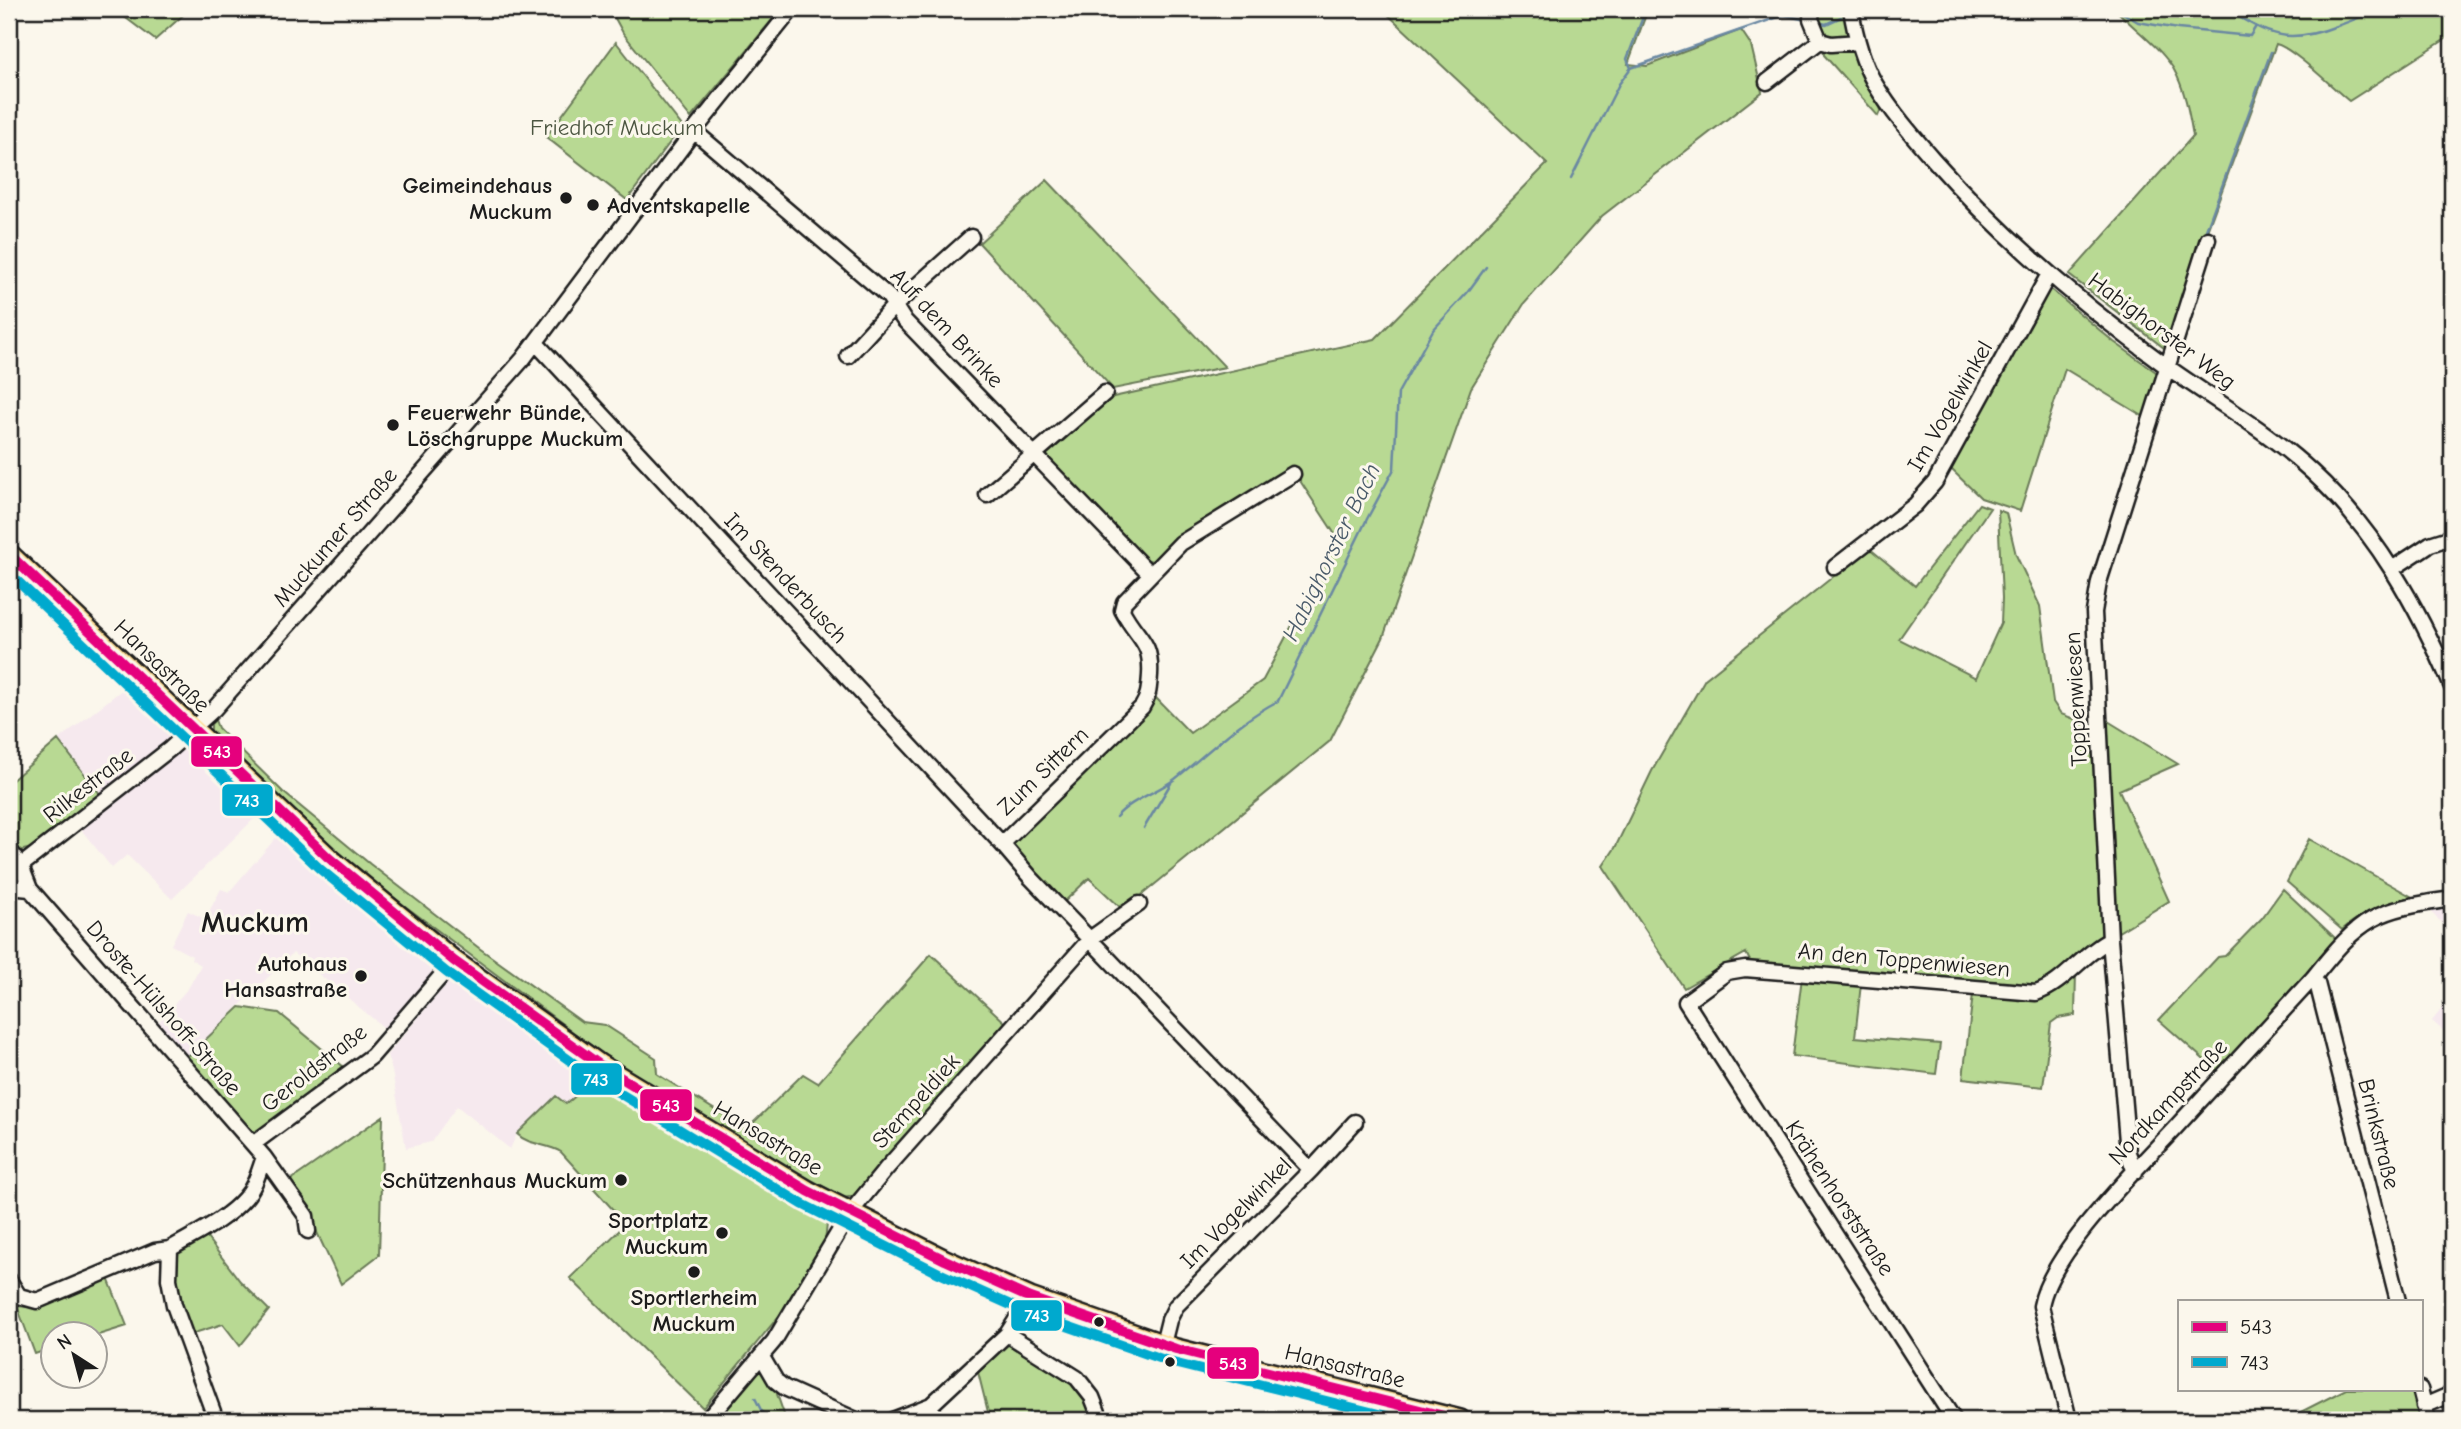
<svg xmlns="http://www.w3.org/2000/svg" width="2461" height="1429" viewBox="0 0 2461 1429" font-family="'Comic Neue',sans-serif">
<rect width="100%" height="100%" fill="#fbf7ec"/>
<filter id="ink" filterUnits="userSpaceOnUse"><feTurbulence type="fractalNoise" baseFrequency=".0143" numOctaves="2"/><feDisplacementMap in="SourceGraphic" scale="14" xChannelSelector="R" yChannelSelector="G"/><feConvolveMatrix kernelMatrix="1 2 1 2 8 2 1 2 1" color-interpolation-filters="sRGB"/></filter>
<g filter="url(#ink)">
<path fill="#f6e9ee" d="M128,685L260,813L172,899L127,855L112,868L79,827L108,803L58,740Z
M281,832L433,963L436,973L388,1031L293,953L186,1058L157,1024L189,987L201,965L191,959L192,956L171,945L188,911L205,919L221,889L229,892Z
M2452,904V945L2445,939L2450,930L2426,908Z
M459,977L546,1040L601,1075L565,1105L556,1096L517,1134L510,1149L457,1106L431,1142L406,1148L392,1071L387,1055L449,981Z
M2452,996V1038L2432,1021Z"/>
<path fill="#b8d993" stroke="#6a7a58" stroke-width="2" d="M114,9H190L155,40Z
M610,9H781L691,118L623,33Z
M1382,9H1648L1628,64L1647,66L1741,30L1751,45L1762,92L1602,216L1524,304L1471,388L1383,638L1330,741L1143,894L1122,909L1089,878L1063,903L1009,847L1019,831L1156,698L1190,733L1263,680L1338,539L1291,467L1175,538L1152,561L1145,559L1039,455L1109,398L1375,339L1547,164Z
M1817,9H1844C1850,46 1861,76 1881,109L1878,116L1824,55L1823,40L1816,29Z
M2115,9H2259L2292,15L2340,9H2452V35L2349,101C2333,88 2293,48 2276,44L2206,234L2168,351L2069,275L2193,136C2189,113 2185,89 2173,68C2158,45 2133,28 2115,9Z
M616,42L682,126L627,200L546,137Z
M1047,180L1225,367L1113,389L979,243Z
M2049,288L2114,342L2156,372L2157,379L2146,418L2065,369L2020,511L1981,498L1951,469Z
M1979,504L1990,508L1899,639L1976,678L2001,623L2002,598L1998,510L2006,513L2016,555L2040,606L2053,702L2061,714L2095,727L2104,931L2097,940L2038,989L1752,965L1746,953L1684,988L1603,866L1615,848L1652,771L1705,679L1869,548L1915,586Z
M2103,718L2178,764L2119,790L2169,901L2115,934Z
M215,720L218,728L283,792L370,864L479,948L582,1022L605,1025L656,1058L657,1074L720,1113L751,1125L803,1074L818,1083L931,954L1007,1024L853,1196L844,1198L758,1150L605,1056L361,873L211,732V724Z
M58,740L100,794L32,848L19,851L9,837V783Z
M2309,839L2416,899C2387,902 2363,911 2342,930L2287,882Z
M2283,889L2334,937L2336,943L2219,1073L2159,1020L2218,957L2225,956L2262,918Z
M2076,972L2075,1015L2058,1018L2051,1023L2043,1087L1963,1078L1973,994L2044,998Z
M1802,977L1861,984L1855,1037L1940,1044L1936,1074L1792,1056Z
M240,1007L279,1013L345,1068L266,1127L254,1132L242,1125L186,1058Z
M601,1075L828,1215L825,1242L779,1316L703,1408L570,1278L626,1224L561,1152C548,1144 528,1145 517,1134L556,1096L566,1104Z
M383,1116L379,1255L341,1284L314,1226L288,1182Z
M204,1234L240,1281L269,1310L240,1346L223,1324L191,1334C182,1314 165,1275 177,1254C182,1245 196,1239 204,1234Z
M108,1278L127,1326L95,1336L52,1334V1348L35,1354L17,1306L41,1308Z
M1003,1343C1023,1348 1057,1368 1073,1381C1083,1390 1090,1407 1095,1420H990L977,1368Z
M758,1368L765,1370L782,1390L777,1394L786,1420H713Z
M2346,1389H2414L2422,1420H2285Z"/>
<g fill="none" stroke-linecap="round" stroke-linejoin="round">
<path stroke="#6a88a2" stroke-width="2.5" d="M1646,9L1627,59L1631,68L1784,15L1806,20
M2116,9L2138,22L2178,29L2250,36L2255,28
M2226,9C2269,36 2288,45 2337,26C2351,21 2365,16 2377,9
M1866,10L1867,9
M1818,22L1826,24L1841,17
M1571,179L1619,84L1630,69
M2205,233L2271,52
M1116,817C1132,799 1156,793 1175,779C1209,752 1239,721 1278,701L1367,519L1394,469L1398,393L1433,330L1467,293L1486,267
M1144,828L1171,783
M755,1398L766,1420
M1029,1413L1038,1420"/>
<g stroke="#1c1c1c" stroke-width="19">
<path id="minor" d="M1851,9C1855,35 1862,61 1875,84C1891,111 1912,135 1933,159C2002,237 2082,305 2166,366C2215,401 2268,431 2312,472C2376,531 2418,607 2452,687
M1820,41L1831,44L1858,42
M1767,82L1820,41L1811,19L1812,9
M694,131L889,297L903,319L1150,574
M536,343L1002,844
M848,356L894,306L971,237
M1293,474L1181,543L1124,602L1122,610C1137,639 1152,640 1150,675C1149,688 1149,696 1142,707L1002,844L1031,878L1311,1170
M987,495L1105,393
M1835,567L1915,505L1935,482L2049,274
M2392,569L2430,544L2452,537
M9,849L21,866L30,889L264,1157C259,1171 255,1187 245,1198C226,1220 195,1234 170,1249L169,1279L174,1305L216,1420
M9,875L170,749L214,709L523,359L694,131L792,9
M9,887L30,889
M2313,978L2317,983L2398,1301
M253,1144L372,1056L454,961
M264,1157L306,1216L308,1231
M2135,1172L2128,1153L2110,940L2094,612L2099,582L2208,239
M9,1280L19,1296L37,1301L155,1251L170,1249
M1007,1334L1077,1378L1092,1397L1101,1420
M1163,1344L1169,1320L1176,1306L1311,1170L1355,1122
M762,1357L776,1381L785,1388L856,1420
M2420,1389L2428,1420
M931,1405L935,1420
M2424,1406L2452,1394
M707,1420L774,1341L850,1213L886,1169L1090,939L1139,904
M892,1420L931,1405L1007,1334L1030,1298
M1954,1420L1686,1002L1727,972L1745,969L2036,993C2064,984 2082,954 2110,940
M2069,1420L2041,1306C2050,1253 2137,1169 2175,1128C2221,1078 2267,1028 2313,978C2362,916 2375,910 2452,899"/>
</g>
<g stroke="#1c1c1c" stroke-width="24">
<path id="major" d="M9,554L329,858L454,961L600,1065L808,1191L945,1260L1030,1298L1176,1349L1460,1420"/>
</g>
<use href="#minor" stroke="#fbf7ec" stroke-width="14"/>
<use href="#major" stroke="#ffdd96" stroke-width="19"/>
<g stroke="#fbf7ec" stroke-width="16">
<path id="bus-1" d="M9,554L329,858L454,961L600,1065L808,1191L945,1260L1030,1298L1176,1349L1460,1420"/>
</g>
<g stroke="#fbf7ec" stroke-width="16">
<path id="bus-2" d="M9,573L320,869L446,972L593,1077L802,1204L939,1273L1024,1311L1173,1363L1403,1420"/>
</g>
<use href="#bus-1" stroke="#e5007d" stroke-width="10"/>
<use href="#bus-2" stroke="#00a9ce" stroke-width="10"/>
</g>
</g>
<g fill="#1c1c1c" stroke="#fbf7ec" stroke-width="2.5">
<circle cx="566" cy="198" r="7"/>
<circle cx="593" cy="205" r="7"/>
<circle cx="393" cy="425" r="7"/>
<circle cx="361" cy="976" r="7"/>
<circle cx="621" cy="1180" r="7"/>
<circle cx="722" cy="1233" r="7"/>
<circle cx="694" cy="1272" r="7"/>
<circle cx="1099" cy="1322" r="6"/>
<circle cx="1170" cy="1362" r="6"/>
</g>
<g text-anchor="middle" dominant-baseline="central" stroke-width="6" stroke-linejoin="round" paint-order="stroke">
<g font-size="23" fill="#4b5540" stroke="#fbf7ec">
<text x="617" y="127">Friedhof Muckum</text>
</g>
<g font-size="23" font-weight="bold" fill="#1c1c1c" stroke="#fbf7ec" text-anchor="end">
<text x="552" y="185">Geimeindehaus<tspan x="552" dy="26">Muckum</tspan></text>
<text x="607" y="205" text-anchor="start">Adventskapelle</text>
<text x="407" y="412" text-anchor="start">Feuerwehr Bünde,<tspan x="407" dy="26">Löschgruppe Muckum</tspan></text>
<text x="347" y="963">Autohaus<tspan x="347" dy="26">Hansastraße</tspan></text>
<text x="607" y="1180">Schützenhaus Muckum</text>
<text x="708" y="1220">Sportplatz<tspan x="708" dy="26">Muckum</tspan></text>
<text x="694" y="1297" text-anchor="middle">Sportlerheim<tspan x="694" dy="26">Muckum</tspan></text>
</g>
<g font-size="23" fill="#1c1c1c" stroke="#fbf7ec">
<text transform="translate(947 328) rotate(47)">Auf dem Brinke</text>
<text transform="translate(2162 331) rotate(37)">Habighorster Weg</text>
<text transform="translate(1950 406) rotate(-60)">Im Vogelwinkel</text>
<text transform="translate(335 537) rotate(-49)">Muckumer Straße</text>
<text transform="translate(786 578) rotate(47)">Im Stenderbusch</text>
<text transform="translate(162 666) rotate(44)">Hansastraße</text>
<text transform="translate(2076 699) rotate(-93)">Toppenwiesen</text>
<text transform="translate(1043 771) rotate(-44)">Zum Sittern</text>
<text transform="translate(88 785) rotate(-38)">Rilkestraße</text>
<text transform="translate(1904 960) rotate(5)">An den Toppenwiesen</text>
<text transform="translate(164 1008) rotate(49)">Droste-Hülshoff-Straße</text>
<text transform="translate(314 1068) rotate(-38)">Geroldstraße</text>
<text transform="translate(916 1101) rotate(-48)">Stempeldiek</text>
<text transform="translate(2168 1102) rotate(-47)">Nordkampstraße</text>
<text transform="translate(2379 1134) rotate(76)">Brinkstraße</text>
<text transform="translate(768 1138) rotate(31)">Hansastraße</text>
<text transform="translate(1840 1198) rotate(57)">Krähenhorststraße</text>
<text transform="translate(1236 1213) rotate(-45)">Im Vogelwinkel</text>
<text transform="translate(1345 1366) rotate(14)">Hansastraße</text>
</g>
<g font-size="24" font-style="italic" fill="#4a5b6a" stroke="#fbf7ec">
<text transform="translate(1331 552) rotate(-64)">Habighorster Bach</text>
</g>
<g font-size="30" font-weight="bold" fill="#1c1c1c" stroke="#fbf7ec">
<text x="255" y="922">Muckum</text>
</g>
</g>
<g stroke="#fbf7ec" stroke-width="2.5">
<rect x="190" y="735" width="53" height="33" rx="7" fill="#e5007d"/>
<rect x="221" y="783" width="53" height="34" rx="7" fill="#00a9ce"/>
<rect x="570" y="1062" width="53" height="34" rx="7" fill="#00a9ce"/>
<rect x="639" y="1088" width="54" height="34" rx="7" fill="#e5007d"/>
<rect x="1010" y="1299" width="53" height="33" rx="7" fill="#00a9ce"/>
<rect x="1206" y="1346" width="54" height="34" rx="7" fill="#e5007d"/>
</g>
<g font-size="19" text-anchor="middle" font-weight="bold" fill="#fff">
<text x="217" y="758">543</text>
<text x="247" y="807">743</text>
<text x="596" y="1086">743</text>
<text x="666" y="1112">543</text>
<text x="1037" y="1322">743</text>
<text x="1233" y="1370">543</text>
</g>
<rect width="2461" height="1429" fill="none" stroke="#fbf7ec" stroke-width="35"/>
<rect x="18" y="18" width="2426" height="1394" fill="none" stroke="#1c1c1c" stroke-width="2.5" filter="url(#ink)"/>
<rect x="2178" y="1300" width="245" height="91" fill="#fbf7ec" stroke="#a29f99" stroke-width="2"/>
<rect x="2192" y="1322" width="35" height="10" fill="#e5007d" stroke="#a29f99" stroke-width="2"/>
<text x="2240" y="1334" font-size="21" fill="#1c1c1c">543</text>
<rect x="2192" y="1357" width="35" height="10" fill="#00a9ce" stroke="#a29f99" stroke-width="2"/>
<text x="2240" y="1370" font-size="21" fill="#1c1c1c">743</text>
<g transform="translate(74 1355) rotate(324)"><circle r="33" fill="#fbf7ec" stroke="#a29f99" stroke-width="2"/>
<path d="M0-5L12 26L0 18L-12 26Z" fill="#1c1c1c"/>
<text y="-10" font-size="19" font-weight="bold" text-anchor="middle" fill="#1c1c1c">N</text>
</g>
</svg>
